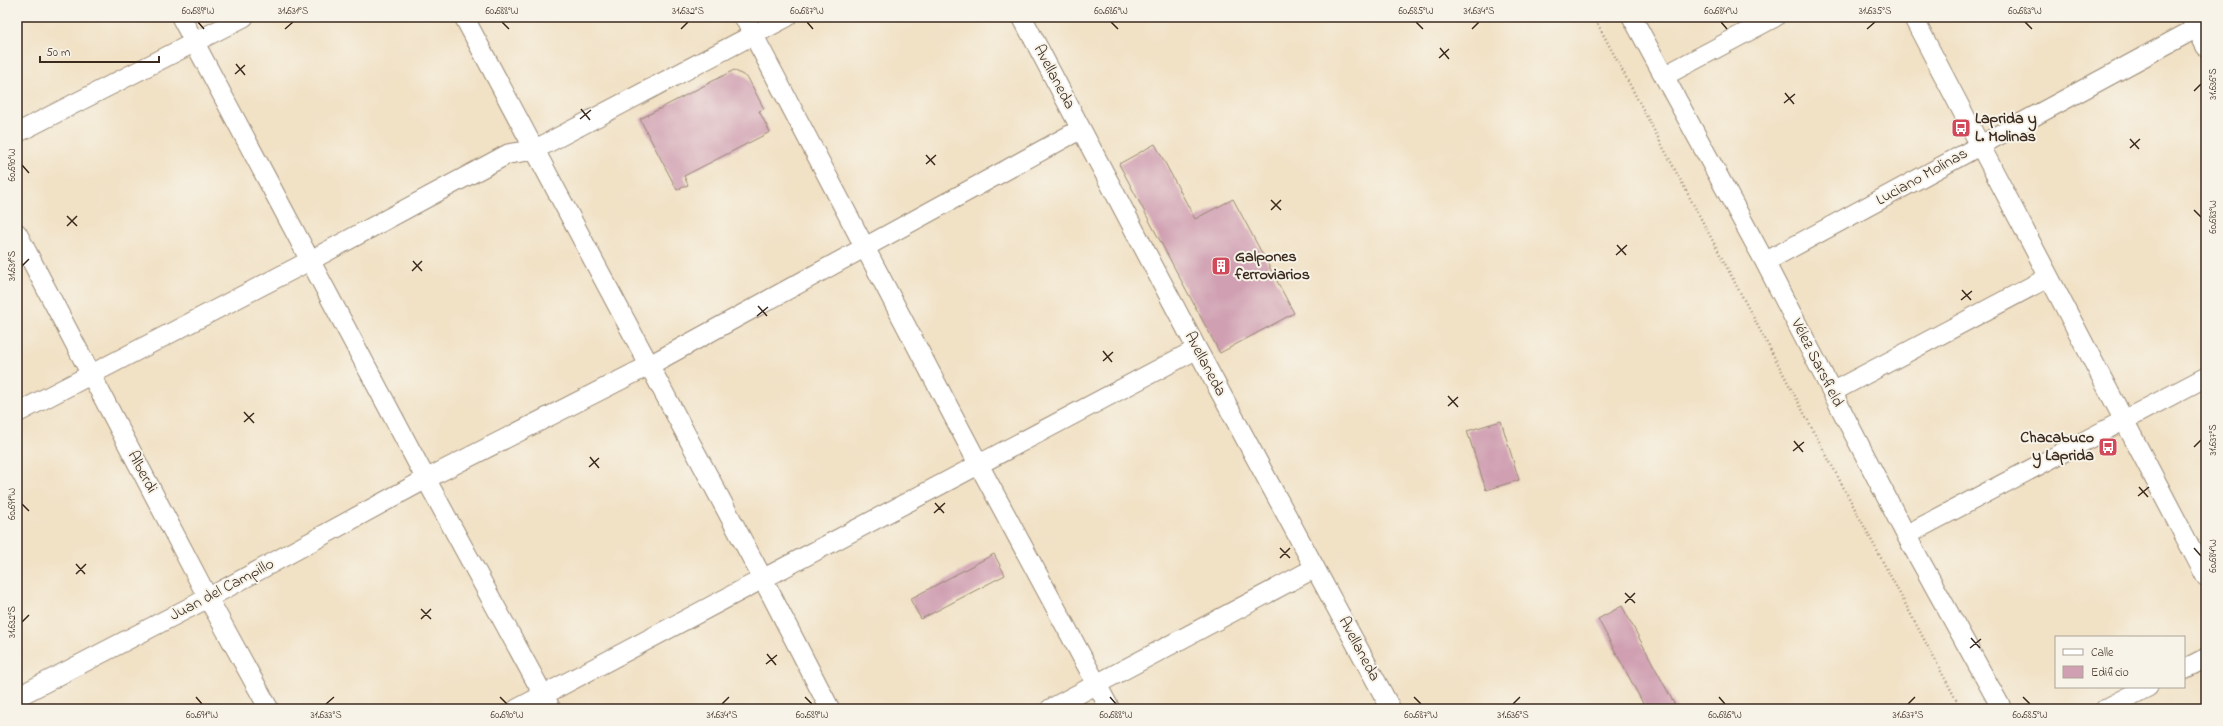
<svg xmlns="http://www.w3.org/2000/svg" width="2223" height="726" viewBox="0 0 2223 726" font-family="'Indie Flower',sans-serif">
<rect width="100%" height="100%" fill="#f7f3e8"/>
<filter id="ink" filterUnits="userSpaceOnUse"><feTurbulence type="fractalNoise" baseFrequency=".025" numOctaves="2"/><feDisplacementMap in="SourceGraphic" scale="8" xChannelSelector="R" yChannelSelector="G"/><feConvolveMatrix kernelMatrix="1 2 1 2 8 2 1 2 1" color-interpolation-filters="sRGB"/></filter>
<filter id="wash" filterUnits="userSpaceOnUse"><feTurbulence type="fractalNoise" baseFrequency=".012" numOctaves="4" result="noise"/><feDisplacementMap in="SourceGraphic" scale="16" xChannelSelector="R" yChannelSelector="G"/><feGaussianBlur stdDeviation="0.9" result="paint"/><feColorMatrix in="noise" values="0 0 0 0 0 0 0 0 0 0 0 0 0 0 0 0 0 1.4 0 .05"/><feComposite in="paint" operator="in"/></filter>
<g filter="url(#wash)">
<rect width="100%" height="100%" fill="#f1e1c5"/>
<g id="blocks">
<path fill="#d0a0b2" d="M734,70L748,78L764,109L759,111L770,132L684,176L688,185L677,190L640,119Z
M1155,144L1195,219L1233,199L1294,313L1220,353L1119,164Z
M1501,421L1519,480L1486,490L1467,431Z
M994,554L1005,575L921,619L910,599Z
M1622,606L1677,709H1646L1598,619Z"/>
</g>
</g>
<g filter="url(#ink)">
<use href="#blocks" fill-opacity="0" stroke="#968672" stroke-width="1"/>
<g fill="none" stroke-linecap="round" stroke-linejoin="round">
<g stroke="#968672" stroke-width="21">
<path id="minor" d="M181,17L426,479L551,709
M464,17L763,579L830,709
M744,17L979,465L1110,709
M1022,17L1197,349L1391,709
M1632,17L1765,262L1906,535L2002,709
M1913,17L2206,577
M2191,18L2206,47
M1664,76L1775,17
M17,133L244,17
M17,233L208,598L269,709
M1765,262L2206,23
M1832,392L2049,277
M17,413L311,260L508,154L534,150L787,17
M1906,535L2206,377
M2184,669L2206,658
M17,697L208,598L426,479L648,366L1081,129
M517,709L1197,349
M1050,709L1315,568
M2105,709L2148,687"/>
</g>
<path stroke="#968672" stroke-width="2.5" stroke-dasharray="1 3" stroke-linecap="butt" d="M1594,17L1961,709"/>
<use href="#minor" stroke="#fff" stroke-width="19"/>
</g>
</g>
<path fill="none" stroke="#3b2a1e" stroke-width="1.5" d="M198,22L204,29M502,22L509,29M807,22L813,29M1111,22L1118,29M1416,22L1423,29M1721,22L1727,29M2025,22L2032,29M285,29L293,22M681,29L688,22M1472,29L1479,22M1867,29L1875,22M1440,48L1449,59M1439,58L1449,49M236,64L245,75M235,74L245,65M2194,91L2201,84M1785,93L1794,104M1784,103L1795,94M581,109L590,120M580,119L591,110M2130,139L2139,149M2130,148L2140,139M926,155L935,165M926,164L936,155M22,165L29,173M1271,200L1281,210M1271,210L1281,200M2194,210L2201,217M67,216L77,226M67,226L77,216M1617,245L1626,255M1616,255L1627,245M413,261L422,271M22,266L29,259M412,271L422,261M1962,290L1971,300M1961,300L1972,291M758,306L767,316M757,316L768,307M1103,351L1112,362M1103,361L1113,352M1448,396L1458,407M1448,406L1458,397M244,412L254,423M244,422L254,413M1794,441L1803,452M2194,447L2201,440M1793,451L1804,442M590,457L599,468M589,467L599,458M2139,487L2148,497M2138,496L2149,487M935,503L944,513M22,504L29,511M934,513L945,503M1280,548L1290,558M2194,548L2201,556M1280,558L1290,548M76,564L85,574M76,574L86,564M1625,593L1635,603M1625,603L1635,593M421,609L431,619M421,619L431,609M22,622L29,615M1971,638L1980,648M1970,648L1981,639M767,654L776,665M766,664L777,655M196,697L202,704M500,697L507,704M805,697L812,704M1110,697L1116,704M1414,697L1421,704M1719,697L1725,704M2023,697L2030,704M326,704L334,697M722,704L729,697M1513,704L1520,697M1908,704L1915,697"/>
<defs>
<g id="bus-square" transform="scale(1)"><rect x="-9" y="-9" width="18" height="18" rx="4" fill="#d1495b" stroke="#f7f3e8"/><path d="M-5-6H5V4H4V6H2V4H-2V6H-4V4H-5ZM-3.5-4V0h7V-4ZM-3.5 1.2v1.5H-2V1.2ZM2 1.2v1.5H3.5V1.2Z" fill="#fff"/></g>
<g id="building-square" transform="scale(1)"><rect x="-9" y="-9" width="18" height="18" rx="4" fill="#d1495b" stroke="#f7f3e8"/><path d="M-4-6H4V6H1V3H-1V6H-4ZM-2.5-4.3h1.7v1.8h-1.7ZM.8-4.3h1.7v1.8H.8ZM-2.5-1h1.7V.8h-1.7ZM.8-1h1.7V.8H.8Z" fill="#fff"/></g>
</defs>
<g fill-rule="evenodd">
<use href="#bus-square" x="1961" y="128"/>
<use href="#building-square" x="1221" y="266"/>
<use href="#bus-square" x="2108" y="447"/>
</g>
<g text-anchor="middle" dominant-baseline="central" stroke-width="4" stroke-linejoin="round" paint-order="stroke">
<g font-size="16" fill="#3b2a1e" stroke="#f7f3e8">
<text transform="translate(1054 77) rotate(62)">Avellaneda</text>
<text transform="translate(1922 177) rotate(-29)">Luciano Molinas</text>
<text transform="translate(1817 363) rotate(63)">Vélez Sarsfield</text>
<text transform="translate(1205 364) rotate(62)">Avellaneda</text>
<text transform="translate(142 472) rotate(62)">Alberdi</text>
<text transform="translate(222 590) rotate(-28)">Juan del Campillo</text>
<text transform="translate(1359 649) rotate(62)">Avellaneda</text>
</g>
<g font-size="16" font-weight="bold" fill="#3b2a1e" stroke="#f7f3e8" text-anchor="start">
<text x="1975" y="119">Laprida y<tspan x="1975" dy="18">L. Molinas</tspan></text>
<text x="1235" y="257">Galpones<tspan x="1235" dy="18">ferroviarios</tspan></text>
<text x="2094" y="438" text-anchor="end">Chacabuco<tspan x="2094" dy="18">y Laprida</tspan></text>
</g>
</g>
<rect width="2223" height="726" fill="none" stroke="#f7f3e8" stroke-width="44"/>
<rect x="2055" y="636" width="130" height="52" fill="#f7f3e8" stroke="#aca397"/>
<rect x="2063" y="649" width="20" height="6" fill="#ffffff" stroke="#aca397"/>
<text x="2091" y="656" font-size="12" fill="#3b2a1e">Calle</text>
<rect x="2063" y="666" width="20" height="12" fill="#d0a0b2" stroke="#aca397"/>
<text x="2091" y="676" font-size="12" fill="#3b2a1e">Edificio</text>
<path d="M40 56v6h119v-6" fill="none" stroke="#3b2a1e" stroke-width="2"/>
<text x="46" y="56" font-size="12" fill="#3b2a1e" stroke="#f7f3e8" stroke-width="3" paint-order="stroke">50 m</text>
<rect x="22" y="22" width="2179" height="682" fill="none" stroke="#3b2a1e" stroke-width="1.5"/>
<g font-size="10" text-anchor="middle" fill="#3b2a1e">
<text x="198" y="14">60.689°W</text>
<text x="293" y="14">31.631°S</text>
<text x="502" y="14">60.688°W</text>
<text x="688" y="14">31.632°S</text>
<text x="807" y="14">60.687°W</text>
<text x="1111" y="14">60.686°W</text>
<text x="1416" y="14">60.685°W</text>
<text x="1479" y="14">31.634°S</text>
<text x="1721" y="14">60.684°W</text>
<text x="1875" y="14">31.635°S</text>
<text x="2025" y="14">60.683°W</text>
<text transform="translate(2212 84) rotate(-90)" y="4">31.636°S</text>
<text transform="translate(11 165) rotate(-90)" y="4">60.690°W</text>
<text transform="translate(2212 217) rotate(-90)" y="4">60.683°W</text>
<text transform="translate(11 266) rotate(-90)" y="4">31.631°S</text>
<text transform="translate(2212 440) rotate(-90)" y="4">31.637°S</text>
<text transform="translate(11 504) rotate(-90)" y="4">60.691°W</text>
<text transform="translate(2212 556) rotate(-90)" y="4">60.684°W</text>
<text transform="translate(11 622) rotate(-90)" y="4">31.632°S</text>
<text x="202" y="718">60.691°W</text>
<text x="326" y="718">31.633°S</text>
<text x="507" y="718">60.690°W</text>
<text x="722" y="718">31.634°S</text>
<text x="812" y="718">60.689°W</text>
<text x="1116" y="718">60.688°W</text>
<text x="1421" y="718">60.687°W</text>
<text x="1513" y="718">31.636°S</text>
<text x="1725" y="718">60.686°W</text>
<text x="1908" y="718">31.637°S</text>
<text x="2030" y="718">60.685°W</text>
</g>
</svg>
